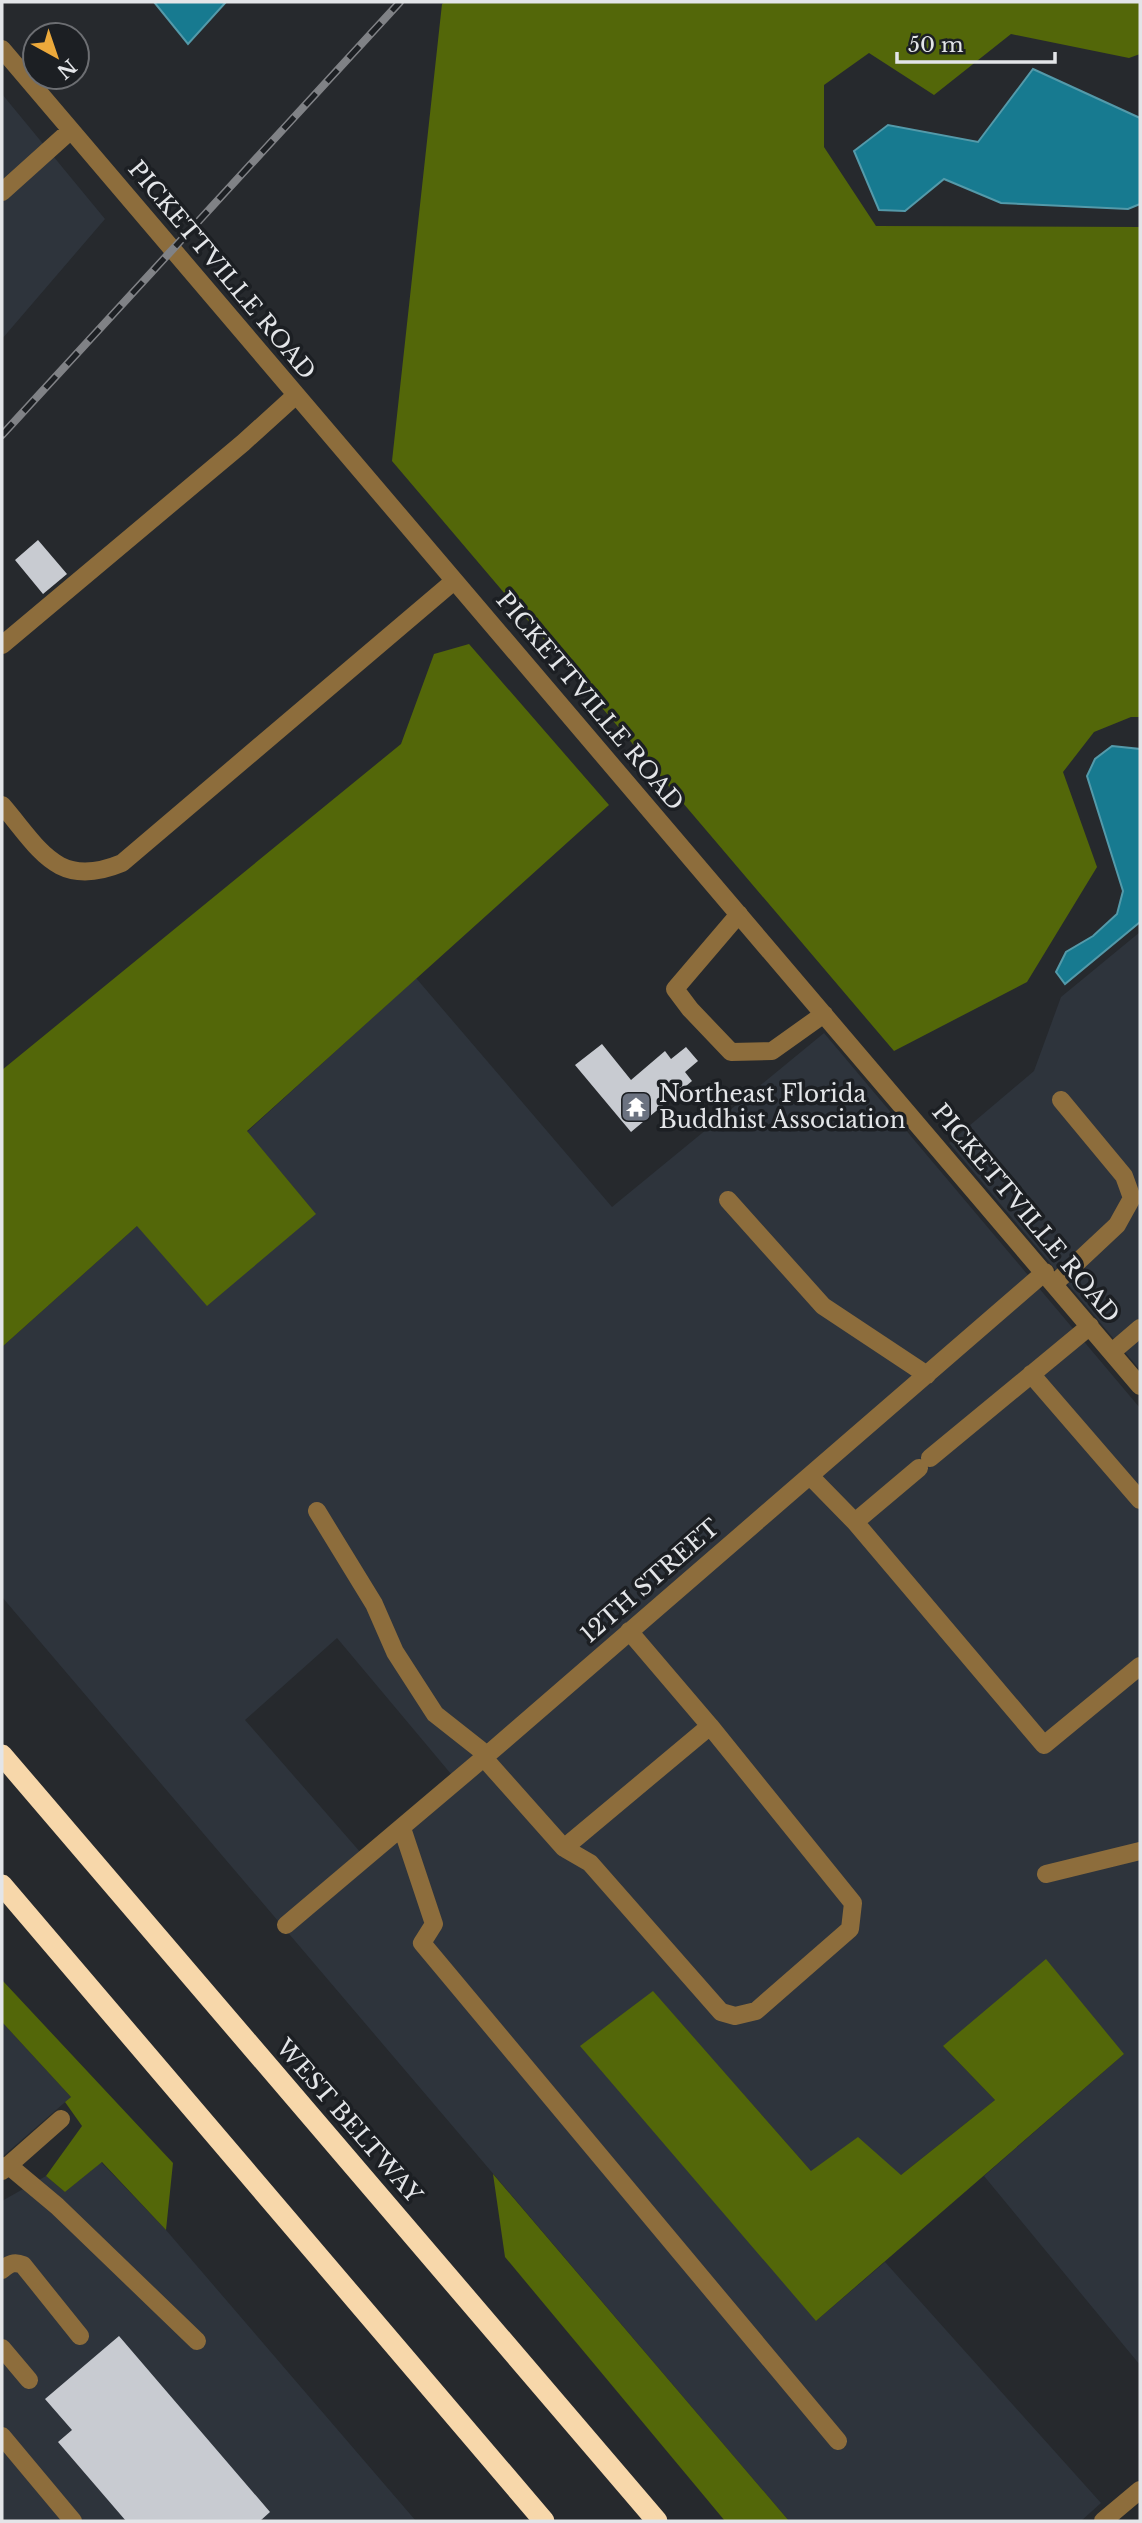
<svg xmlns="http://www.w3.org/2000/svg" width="1142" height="2523" viewBox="0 0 1142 2523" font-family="'Libre Baskerville',serif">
<rect width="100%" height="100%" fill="#26292d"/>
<path fill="#2e343c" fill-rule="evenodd" d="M2,94L105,219L2,339Z
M1140,932V1370L949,1143L1034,1071L1061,997Z
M416,978L612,1207L824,1033L1140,1408V2365L984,2176L1124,2054L943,2046L995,2100L901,2175L811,2171L653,1992L816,2321L885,2262L1101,2503L1081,2521H789L2,1597V1347L137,1226L315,1213L247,1132ZM337,1638L451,1774L361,1853L245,1720Z
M2,2022L71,2097L2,2157Z
M101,2162L166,2230L416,2521H2V2201L46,2176L65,2192Z"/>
<path fill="#536709" d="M445,2H1140V54L1129,58L1011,34L934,95L869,53L824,85V147L876,226L1140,227V717H1131L1094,732L1063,772L1097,867L1027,982L894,1051L392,461L442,4Z
M469,644L609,805L247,1131L316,1214L207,1306L137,1226L2,1347V1070L401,744L434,654Z
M1046,1959L1124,2054L816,2321L580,2046L653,1991L811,2171L858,2137L901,2175L995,2100L943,2046Z
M2,1980L173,2163L166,2230L102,2162L65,2192L46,2176L82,2126L65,2102L71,2097L2,2022Z
M493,2174L789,2521H725L505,2257Z"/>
<path fill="#177a90" stroke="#549aaa" stroke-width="2" d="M154,2H226L188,44Z
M1033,69L1140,118V204L1128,209L1001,203L944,179L905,211L879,210L854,151L888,125L978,142Z
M1112,746L1140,749V922L1065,984L1056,972L1066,952L1093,936L1117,914L1123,891L1087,776L1095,759Z"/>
<path fill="#c8cbd1" d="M38,540L67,574L43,594L15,560Z
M602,1044L631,1080L665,1051L671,1059L686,1047L698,1061L685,1072L692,1081L631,1132L575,1065Z
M119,2336L270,2512L260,2521H126L58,2442L72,2430L45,2399Z"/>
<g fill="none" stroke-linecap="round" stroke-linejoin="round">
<path stroke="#8d6d3c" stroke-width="18" d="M2,49L1140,1386
M2,192L71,130
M2,645L243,443L296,395
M2,805C40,849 57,890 122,863L454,581
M739,914L675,989L690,1009L731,1052L772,1051L824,1014
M728,1200L823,1306L927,1375
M1054,1284L1117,1225L1132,1198L1124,1176L1061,1100
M1112,1352L1140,1328
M1031,1374L1140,1500
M930,1458L1090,1326
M810,1476L855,1522L1044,1745L1140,1666
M317,1511L374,1604L395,1652L435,1714L487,1755
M855,1522L919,1468
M484,1758L564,1848L710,1726L629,1631
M402,1828L434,1924L422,1943L838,2441
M564,1848L590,1863L721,2012L735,2016L756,2011L850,1929L853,1903L710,1726
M1046,1874L1140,1851
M286,1925L487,1755L1045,1272
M8,2165L57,2206L197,2341
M2,2171L61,2119
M2,2270C9,2264 14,2261 23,2265L80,2336
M2,2348L29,2380
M2,2436L73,2521
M1103,2521L1140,2490"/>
<path stroke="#f7d7aa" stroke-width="21" d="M2,1755L657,2521
M2,1885L544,2521"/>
<g stroke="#808286" stroke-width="8">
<path id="rail" d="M2,435L400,2"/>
</g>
<use href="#rail" stroke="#1c1f23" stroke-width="5" stroke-dasharray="16" stroke-linecap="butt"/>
</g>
<defs>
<g id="temple-square" transform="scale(1.575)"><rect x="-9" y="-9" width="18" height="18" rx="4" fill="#6b7280" stroke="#1c1f23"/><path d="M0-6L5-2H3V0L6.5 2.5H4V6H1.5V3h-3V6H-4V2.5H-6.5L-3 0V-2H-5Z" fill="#fff"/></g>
</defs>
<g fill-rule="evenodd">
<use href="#temple-square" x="636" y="1107"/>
</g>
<g text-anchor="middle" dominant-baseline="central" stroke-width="7" stroke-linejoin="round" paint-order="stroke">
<g font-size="23" fill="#e3e5e8" stroke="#1c1f23">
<text transform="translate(222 270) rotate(50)">PICKETTVILLE ROAD</text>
<text transform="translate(590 701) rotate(50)">PICKETTVILLE ROAD</text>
<text transform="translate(1026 1213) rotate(50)">PICKETTVILLE ROAD</text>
<text transform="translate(650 1581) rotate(-41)">12TH STREET</text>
<text transform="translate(349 2121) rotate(49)">WEST BELTWAY</text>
</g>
<g font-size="23" fill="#e3e5e8" stroke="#1c1f23" text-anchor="start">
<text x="659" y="1094">Northeast Florida<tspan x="659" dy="26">Buddhist Association</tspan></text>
</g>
</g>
<rect width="1142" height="2523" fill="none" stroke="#e3e5e8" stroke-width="7"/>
<g transform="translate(56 56) rotate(140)"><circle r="33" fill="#1c1f23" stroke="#6c6e72" stroke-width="2"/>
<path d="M0-5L12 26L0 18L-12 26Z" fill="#eca93b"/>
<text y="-10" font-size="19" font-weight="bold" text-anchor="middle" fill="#e3e5e8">N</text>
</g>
<path d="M897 52v10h158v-10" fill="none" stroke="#e3e5e8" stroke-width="3.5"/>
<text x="908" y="52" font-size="21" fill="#e3e5e8" stroke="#1c1f23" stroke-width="5" paint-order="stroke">50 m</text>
</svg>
